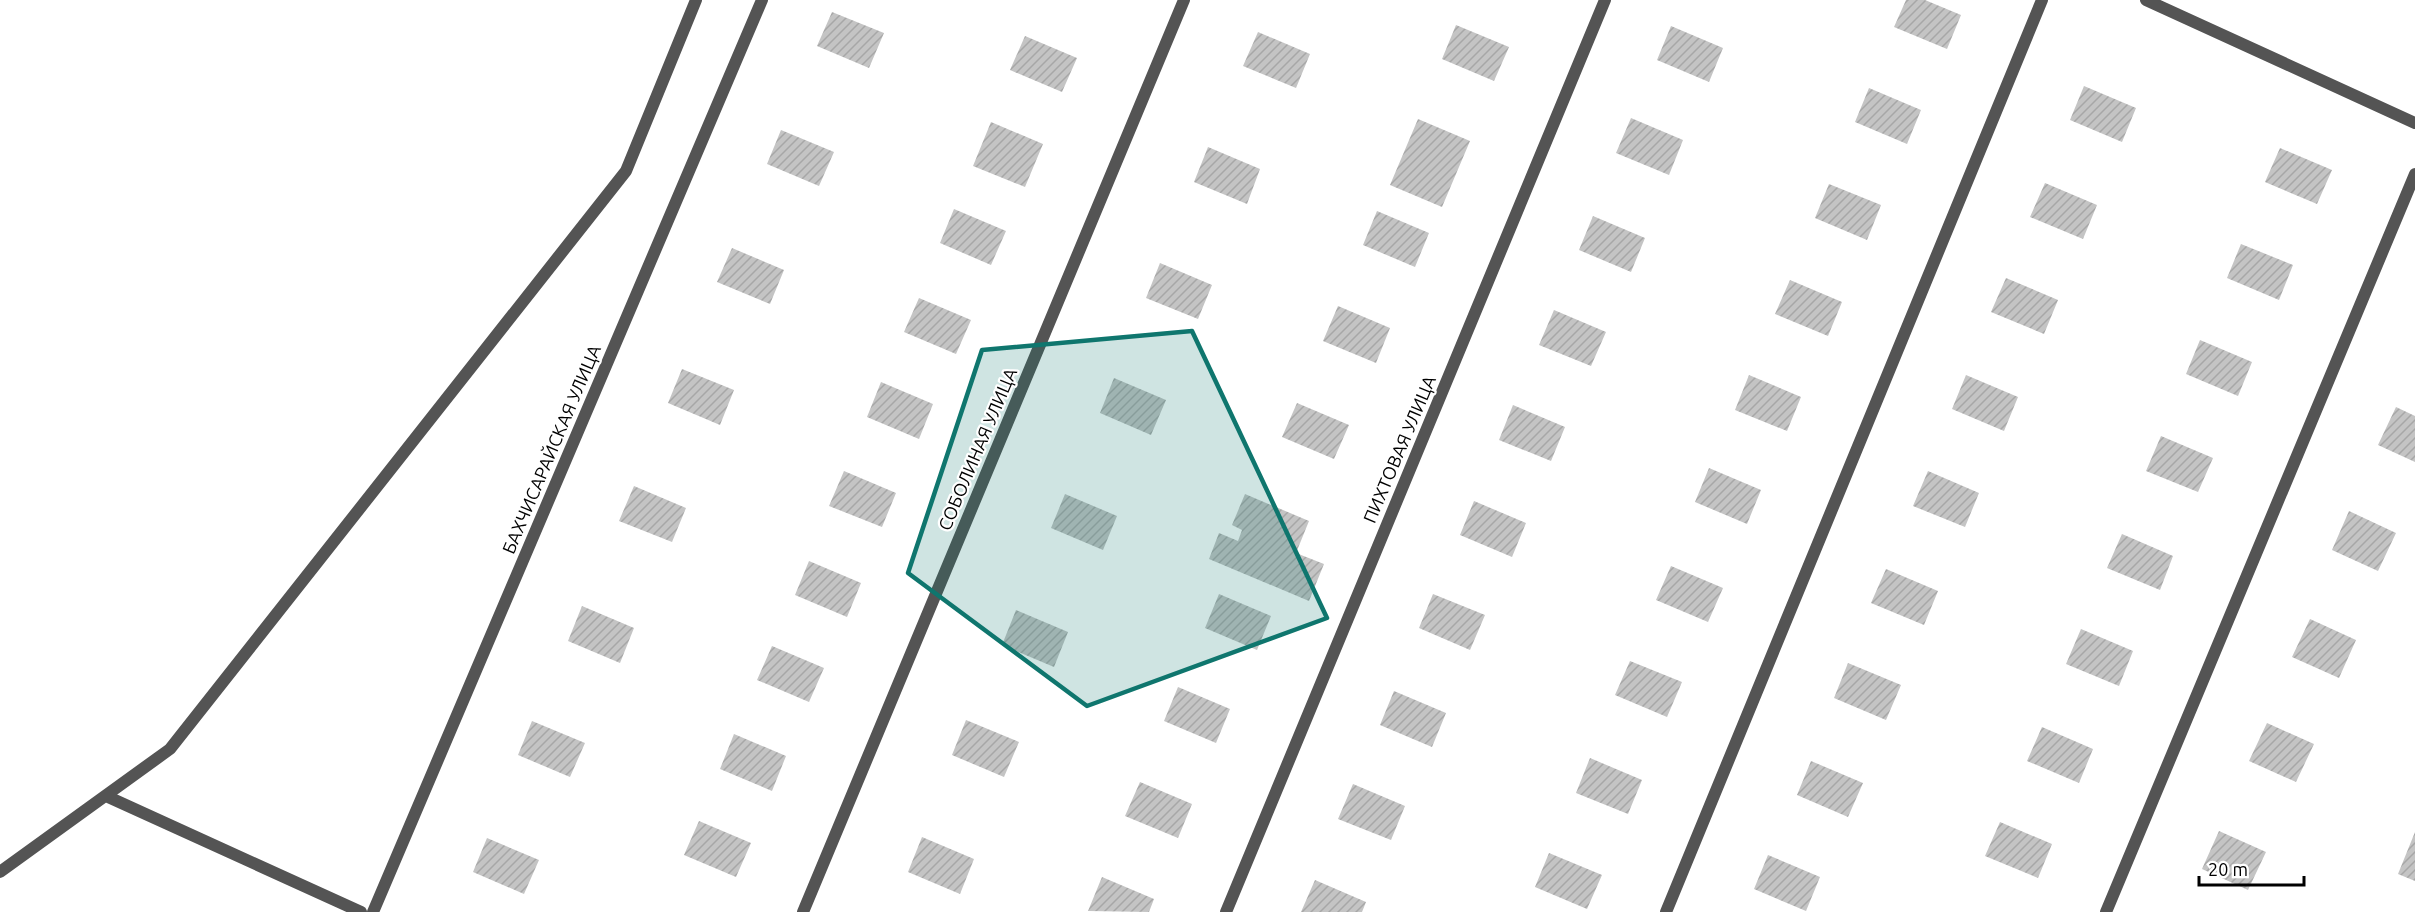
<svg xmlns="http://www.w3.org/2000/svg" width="2415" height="912" viewBox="0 0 2415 912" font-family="Ubuntu,sans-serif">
<defs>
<pattern id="building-hatch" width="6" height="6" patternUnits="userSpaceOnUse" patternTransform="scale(1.5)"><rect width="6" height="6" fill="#c4c4c4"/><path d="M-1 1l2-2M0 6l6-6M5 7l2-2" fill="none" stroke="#a7a7a7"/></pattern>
</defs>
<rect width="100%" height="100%" fill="#fff"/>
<path fill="url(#building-hatch)" d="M1906,0H1925L1961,15L1947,49L1894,27Z
M832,12L884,33L869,68L817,46Z
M1456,25L1509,47L1494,81L1442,59Z
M1671,26L1723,48L1709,82L1657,60Z
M1258,32L1310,54L1296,88L1243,66Z
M1025,36L1077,58L1062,92L1010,70Z
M2084,86L2136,108L2122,142L2070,120Z
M1869,88L1921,110L1907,144L1855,122Z
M1631,118L1683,140L1669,175L1616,153Z
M1418,119L1470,141L1442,207L1390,185Z
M991,122L1043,144L1025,187L973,166Z
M781,130L834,152L819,186L767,164Z
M1208,147L1260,169L1247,204L1194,182Z
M2280,148L2332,170L2317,204L2265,182Z
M2045,183L2097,205L2083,239L2030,217Z
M1829,184L1881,205L1867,240L1815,218Z
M954,209L1006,231L991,265L940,243Z
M1377,211L1429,233L1415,267L1363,245Z
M1593,216L1645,238L1631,272L1579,250Z
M2241,244L2293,265L2279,300L2227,278Z
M732,248L784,270L770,304L717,282Z
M1160,263L1212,285L1198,319L1146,298Z
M2006,278L2058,300L2044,334L1991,312Z
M1790,280L1842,302L1828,336L1775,314Z
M919,298L971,320L956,354L904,332Z
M1338,306L1390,328L1376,363L1323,341Z
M1554,310L1606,332L1591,366L1539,345Z
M2200,340L2252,362L2238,396L2186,374Z
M682,369L734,390L720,425L668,403Z
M1749,375L1801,397L1787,431L1735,410Z
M1966,375L2018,397L2004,431L1952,409Z
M1114,378L1166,400L1151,435L1100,413Z
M881,382L933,404L919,439L867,417Z
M1297,403L1349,425L1334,459L1282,437Z
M1513,405L1565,427L1551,461L1499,440Z
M2396,407L2415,416V462L2378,445Z
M2161,436L2213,458L2198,492L2146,471Z
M1709,468L1761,490L1747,524L1695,502Z
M844,471L896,493L882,527L829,506Z
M1928,471L1979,493L1965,527L1913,506Z
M634,486L686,508L672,542L619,521Z
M1065,494L1117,516L1103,550L1051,528Z
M1245,494L1309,521L1296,553L1324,564L1309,601L1209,559L1219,533L1238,541L1242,530L1232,525Z
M1474,501L1526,523L1512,557L1460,535Z
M2349,511L2396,533L2378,571L2332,550Z
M2122,534L2173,556L2160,590L2107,568Z
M809,561L861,583L847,617L795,595Z
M1671,566L1723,588L1708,622L1656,600Z
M1886,569L1938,591L1924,625L1871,603Z
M1219,594L1271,616L1257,650L1205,628Z
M1433,594L1485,615L1470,650L1419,628Z
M582,606L634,628L620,663L568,641Z
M1016,610L1068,632L1054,667L1002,645Z
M2310,619L2356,640L2339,678L2292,657Z
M2081,629L2133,651L2119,686L2066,664Z
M772,646L824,668L809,702L757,680Z
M1630,661L1682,682L1667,717L1615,695Z
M1848,663L1901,685L1886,720L1834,698Z
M1178,687L1230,709L1216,743L1164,721Z
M1394,691L1446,713L1432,747L1380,725Z
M966,720L1019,742L1004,777L952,755Z
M532,721L585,743L570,777L518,755Z
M2267,723L2314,744L2296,782L2249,761Z
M2042,727L2093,749L2079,783L2027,761Z
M734,734L786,756L772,791L720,769Z
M1590,758L1642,780L1628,814L1576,793Z
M1811,761L1863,783L1848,817L1797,795Z
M1140,782L1192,804L1178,838L1125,816Z
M1353,784L1405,806L1391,840L1338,819Z
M699,821L751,843L736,877L684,855Z
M2000,822L2052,844L2038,878L1985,856Z
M2219,831L2266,852L2248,890L2202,869Z
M2415,832V881L2398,874Z
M922,837L974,859L960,894L908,872Z
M487,838L539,860L524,894L473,872Z
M1549,853L1602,875L1587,909L1535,887Z
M1768,855L1820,877L1806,911L1754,889Z
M1102,877L1154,899L1149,912L1088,911Z
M1315,880L1366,902L1362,912H1301Z"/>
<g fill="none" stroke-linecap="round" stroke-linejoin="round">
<path stroke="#545454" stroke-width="12" d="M2146,0L2415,123
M106,796L361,912
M0,872L170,749L626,171L696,0
M373,912L762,0
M803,912L1184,0
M1226,912L1605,0
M1666,912L2042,0
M2106,912L2415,174"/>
</g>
<path fill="#0f766e" fill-opacity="0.2" stroke="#0f766e" stroke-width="4.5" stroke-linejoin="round" d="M1192,331L1327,618L1087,706L908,573L982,350Z"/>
<g text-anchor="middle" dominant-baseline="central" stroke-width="4.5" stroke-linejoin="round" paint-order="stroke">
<g font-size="18" fill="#000" stroke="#fff">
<text transform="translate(551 449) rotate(-67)">БАХЧИСАРАЙСКАЯ УЛИЦА</text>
<text transform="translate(977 449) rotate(-67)">СОБОЛИНАЯ УЛИЦА</text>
<text transform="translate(1399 449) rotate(-67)">ПИХТОВАЯ УЛИЦА</text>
</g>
</g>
<path d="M2199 876v9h105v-9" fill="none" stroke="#000000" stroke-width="3"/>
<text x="2208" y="876" font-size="18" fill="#000000" stroke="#ffffff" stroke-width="4.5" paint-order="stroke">20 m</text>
</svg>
